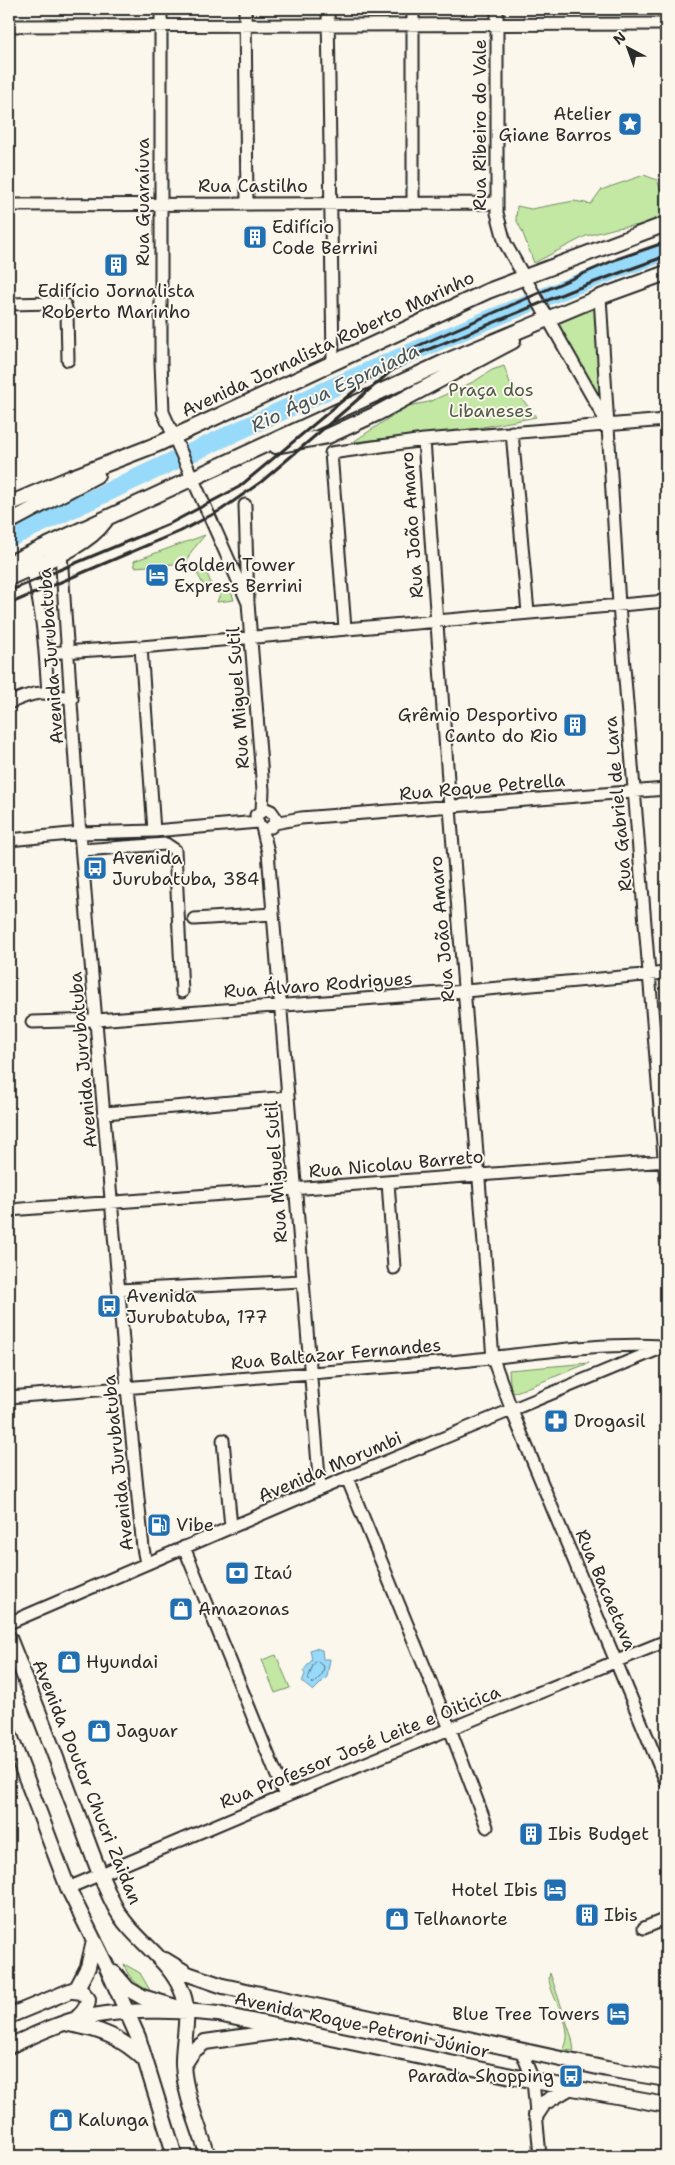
<svg xmlns="http://www.w3.org/2000/svg" width="675" height="2165" viewBox="0 0 675 2165" font-family="'Shantell Sans',sans-serif">
<rect width="100%" height="100%" fill="#fbf7ec"/>
<filter id="ink" filterUnits="userSpaceOnUse"><feTurbulence type="fractalNoise" baseFrequency=".02" numOctaves="2"/><feDisplacementMap in="SourceGraphic" scale="10" xChannelSelector="R" yChannelSelector="G"/><feConvolveMatrix kernelMatrix="1 2 1 2 8 2 1 2 1" color-interpolation-filters="sRGB"/></filter>
<g filter="url(#ink)">
<path fill="#c2e8a3" stroke="#768a67" d="M644,175L657,180L666,202V222L616,228L586,236L534,263L522,231L516,219L517,206L531,209L574,201L591,204L601,190Z
M599,298L607,421L549,319Z
M504,366L510,383L536,417L467,430L353,442L407,406L429,402L475,381L492,370Z
M205,535L191,552L186,563L135,567L134,561Z
M205,569L211,583L207,588L204,586L197,573Z
M229,585L234,600L217,602L222,589Z
M589,1363L511,1394L509,1370Z
M276,1655L290,1688L275,1693L262,1660Z
M124,1964L140,1973L151,1992L149,1993C139,1985 127,1977 124,1964Z
M550,1973L572,2038L574,2051L563,2050C579,2025 543,1991 550,1973Z"/>
<path fill="#98dafa" stroke="#6c94a7" d="M315,1648L322,1650L323,1659H330L327,1677L313,1691L302,1682L305,1674L303,1671L312,1660L310,1650Z"/>
<g fill="none" stroke-linecap="round" stroke-linejoin="round">
<path stroke="#57717e" stroke-width="1" d="M317,1661L324,1667L322,1675L313,1684L308,1679L313,1665Z"/>
<path stroke="#98dafa" stroke-width="19" d="M9,538C226,437 441,331 666,251"/>
<g stroke="#2b2b2b" stroke-width="15">
<path id="minor" d="M161,9V362L163,412L248,603
M245,9L247,203
M328,9L333,363
M413,9V203
M497,9V213L505,243L606,421
M9,26L666,24
M9,205L497,203
M600,297L619,605L666,1181
M9,304L54,303L65,305L67,312L68,360
M512,432L528,613
M424,440L450,808L493,1359L512,1411L666,1782
M245,505L248,603L263,790L262,811
M61,553L79,821L127,1388L143,1548L146,1563
M31,568C43,608 45,651 48,693
M345,628L331,453L424,440L666,420
M141,647L154,831
M46,653L141,647L666,601
M9,703C38,690 41,691 72,699
M256,815L266,809L271,811L276,818L275,823L271,827
M275,823L301,818L666,789
M262,827L268,852L320,1489
M9,840L80,833L154,831L258,822
M82,850L166,844L175,850L182,992
M194,919L273,914
M32,1022L97,1020L465,991L666,973
M105,1113L288,1097
M388,1182L394,1268
M9,1210L666,1161
M119,1290L302,1281
M9,1397C156,1386 303,1374 450,1362C520,1356 591,1342 662,1346
M223,1440L231,1527
M347,1478L450,1729L487,1827
M184,1547L285,1796
M9,1623L320,1489L666,1346
M68,1888L285,1796L666,1641
M644,1928L666,1919
M521,2050L533,2080L540,2156"/>
</g>
<g stroke="#2b2b2b" stroke-width="18">
<path id="major" d="M276,446L328,436L376,414L513,341
M9,504L70,478L158,444L488,291L666,224
M9,522L97,475
M9,563L449,360L600,297L666,273
M9,578C38,564 86,548 105,521
M9,1638C31,1692 52,1746 72,1800C86,1835 97,1872 114,1905C131,1940 170,1957 183,1994C191,2017 182,2042 183,2065C185,2096 199,2127 208,2156
M9,1733L68,1888L105,1963L138,2037L175,2156
M165,1960L188,1974L223,1986L607,2069L666,2079
M114,1973L128,1989L142,1997L179,2008
M73,1991L82,1992L88,1999C88,2008 81,2014 75,2020
M9,2016L77,1988L88,1967L94,1941
M69,2024C101,2029 122,2038 145,2060
M9,2046C31,2037 53,2025 77,2019C120,2009 173,2009 218,2014L540,2082L666,2105
M184,2065L193,2051L205,2042L283,2031
M536,2115L544,2103L569,2088"/>
</g>
<use href="#minor" stroke="#fbf7ec" stroke-width="11"/>
<use href="#major" stroke="#fbf7ec" stroke-width="14"/>
<path stroke="#2b2b2b" stroke-width="3" d="M9,591L169,524L239,487L372,376L413,348L617,259L666,242
M9,604L183,530L221,510L261,482L390,372L422,352L570,291L666,256"/>
</g>
</g>
<defs>
<g id="sight-square" transform="scale(1.25)"><rect x="-9" y="-9" width="18" height="18" rx="4" fill="#1f6fb2" stroke="#fbf7ec"/><path d="M0-6L1.8-2.2L6-1.7L2.9 1.2L3.7 5.4L0 3.3L-3.7 5.4L-2.9 1.2L-6-1.7L-1.8-2.2Z" fill="#fff"/></g>
<g id="building-square" transform="scale(1.25)"><rect x="-9" y="-9" width="18" height="18" rx="4" fill="#1f6fb2" stroke="#fbf7ec"/><path d="M-4-6H4V6H1V3H-1V6H-4ZM-2.5-4.3h1.7v1.8h-1.7ZM.8-4.3h1.7v1.8H.8ZM-2.5-1h1.7V.8h-1.7ZM.8-1h1.7V.8H.8Z" fill="#fff"/></g>
<g id="hotel-square" transform="scale(1.25)"><rect x="-9" y="-9" width="18" height="18" rx="4" fill="#1f6fb2" stroke="#fbf7ec"/><path d="M-6-4.5h1.5V1H6V5H4.5V3h-9V5H-6ZM-4 0a1.8 1.8 0 1 1 3.6 0ZM.5 0V-2.5h3Q6-2.5 6 0Z" fill="#fff"/></g>
<g id="bus-square" transform="scale(1.25)"><rect x="-9" y="-9" width="18" height="18" rx="4" fill="#1f6fb2" stroke="#fbf7ec"/><path d="M-5-6H5V4H4V6H2V4H-2V6H-4V4H-5ZM-3.5-4V0h7V-4ZM-3.5 1.2v1.5H-2V1.2ZM2 1.2v1.5H3.5V1.2Z" fill="#fff"/></g>
<g id="pharmacy-square" transform="scale(1.25)"><rect x="-9" y="-9" width="18" height="18" rx="4" fill="#1f6fb2" stroke="#fbf7ec"/><path d="M-2-6h4v4h4v4h-4v4h-4v-4h-4v-4h4Z" fill="#fff"/></g>
<g id="fuel-square" transform="scale(1.25)"><rect x="-9" y="-9" width="18" height="18" rx="4" fill="#1f6fb2" stroke="#fbf7ec"/><path d="M-5.5-6h7V0h2V4h1.3V-2.5L3-4.5l.8-.8L6-3V5H2.5V1h-1V6h-7ZM-4.2-4.7v3.2H.2V-4.7Z" fill="#fff"/></g>
<g id="bank-square" transform="scale(1.25)"><rect x="-9" y="-9" width="18" height="18" rx="4" fill="#1f6fb2" stroke="#fbf7ec"/><path d="M-6-4H6V4H-6ZM0-2.3a2.3 2.3 0 1 0 0 4.6a2.3 2.3 0 1 0 0-4.6Z" fill="#fff"/></g>
<g id="shop-square" transform="scale(1.25)"><rect x="-9" y="-9" width="18" height="18" rx="4" fill="#1f6fb2" stroke="#fbf7ec"/><path d="M-5-2.5h2.3a2.7 3.5 0 0 1 5.4 0H5L5.5 6h-11ZM-1.5-2.5h3a1.5 2.3 0 0 0-3 0Z" fill="#fff"/></g>
</defs>
<g fill-rule="evenodd">
<use href="#sight-square" x="630" y="124"/>
<use href="#building-square" x="255" y="237"/>
<use href="#building-square" x="116" y="265"/>
<use href="#hotel-square" x="157" y="575"/>
<use href="#building-square" x="575" y="725"/>
<use href="#bus-square" x="95" y="868"/>
<use href="#bus-square" x="109" y="1306"/>
<use href="#pharmacy-square" x="556" y="1421"/>
<use href="#fuel-square" x="159" y="1525"/>
<use href="#bank-square" x="237" y="1573"/>
<use href="#shop-square" x="181" y="1609"/>
<use href="#shop-square" x="69" y="1662"/>
<use href="#shop-square" x="99" y="1731"/>
<use href="#building-square" x="531" y="1834"/>
<use href="#hotel-square" x="555" y="1890"/>
<use href="#building-square" x="587" y="1915"/>
<use href="#shop-square" x="397" y="1919"/>
<use href="#hotel-square" x="618" y="2014"/>
<use href="#bus-square" x="571" y="2076"/>
<use href="#shop-square" x="61" y="2120"/>
</g>
<g text-anchor="middle" dominant-baseline="central" stroke-width="4" stroke-linejoin="round" paint-order="stroke">
<g font-size="18" fill="#2b2b2b" stroke="#fbf7ec" text-anchor="start">
<text x="612" y="114" text-anchor="end">Atelier<tspan x="612" dy="21">Giane Barros</tspan></text>
<text x="272" y="227">Edifício<tspan x="272" dy="21">Code Berrini</tspan></text>
<text x="116" y="291" text-anchor="middle">Edifício Jornalista<tspan x="116" dy="21">Roberto Marinho</tspan></text>
<text x="174" y="565">Golden Tower<tspan x="174" dy="21">Express Berrini</tspan></text>
<text x="558" y="715" text-anchor="end">Grêmio Desportivo<tspan x="558" dy="21">Canto do Rio</tspan></text>
<text x="112" y="858">Avenida<tspan x="112" dy="21">Jurubatuba, 384</tspan></text>
<text x="126" y="1296">Avenida<tspan x="126" dy="21">Jurubatuba, 177</tspan></text>
<text x="574" y="1421">Drogasil</text>
<text x="176" y="1525">Vibe</text>
<text x="254" y="1573">Itaú</text>
<text x="198" y="1609">Amazonas</text>
<text x="86" y="1662">Hyundai</text>
<text x="116" y="1731">Jaguar</text>
<text x="548" y="1834">Ibis Budget</text>
<text x="538" y="1890" text-anchor="end">Hotel Ibis</text>
<text x="604" y="1915">Ibis</text>
<text x="414" y="1919">Telhanorte</text>
<text x="600" y="2014" text-anchor="end">Blue Tree Towers</text>
<text x="554" y="2076" text-anchor="end">Parada Shopping</text>
<text x="78" y="2120">Kalunga</text>
</g>
<g font-size="18" fill="#2b2b2b" stroke="#fbf7ec">
<text transform="translate(480 125) rotate(-90)">Rua Ribeiro do Vale</text>
<text x="253" y="186">Rua Castilho</text>
<text transform="translate(143 202) rotate(-90)">Rua Guaraíuva</text>
<text transform="translate(328 344) rotate(-25)">Avenida Jornalista Roberto Marinho</text>
<text transform="translate(412 525) rotate(-94)">Rua João Amaro</text>
<text transform="translate(51 656) rotate(-94)">Avenida Jurubatuba</text>
<text transform="translate(238 698) rotate(-94)">Rua Miguel Sutil</text>
<text transform="translate(482 787) rotate(-5)">Rua Roque Petrella</text>
<text transform="translate(618 804) rotate(-95)">Rua Gabriel de Lara</text>
<text transform="translate(442 929) rotate(-95)">Rua João Amaro</text>
<text transform="translate(318 985) rotate(-4)">Rua Álvaro Rodrigues</text>
<text transform="translate(83 1060) rotate(-95)">Avenida Jurubatuba</text>
<text transform="translate(396 1164) rotate(-5)">Rua Nicolau Barreto</text>
<text transform="translate(276 1172) rotate(-94)">Rua Miguel Sutil</text>
<text transform="translate(336 1354) rotate(-5)">Rua Baltazar Fernandes</text>
<text transform="translate(118 1463) rotate(-96)">Avenida Jurubatuba</text>
<text transform="translate(330 1467) rotate(-23)">Avenida Morumbi</text>
<text transform="translate(606 1590) rotate(67)">Rua Bacaetava</text>
<text transform="translate(360 1747) rotate(-22)">Rua Professor José Leite e Oiticica</text>
<text transform="translate(87 1782) rotate(68)">Avenida Doutor Chucri Zaidan</text>
<text transform="translate(362 2025) rotate(12)">Avenida Roque Petroni Júnior</text>
</g>
<g font-size="18" fill="#515a49" stroke="#fbf7ec">
<text x="491" y="390">Praça dos<tspan x="491" dy="21">Libaneses</tspan></text>
</g>
<g font-size="19" font-style="italic" fill="#46575f" stroke="#fbf7ec">
<text transform="translate(335 388) rotate(-25)">Rio Água Espraiada</text>
</g>
</g>
<rect width="675" height="2165" fill="none" stroke="#fbf7ec" stroke-width="30"/>
<rect x="15" y="15" width="645" height="2135" fill="none" stroke="#2b2b2b" stroke-width="2" filter="url(#ink)"/>
<g transform="translate(628 48) rotate(319)" stroke="#fbf7ec" stroke-width="4" paint-order="stroke">
<path d="M0-4L9 19L0 12L-9 19Z" fill="#2b2b2b"/>
<text y="-8" font-size="14" font-weight="bold" text-anchor="middle" fill="#2b2b2b">N</text>
</g>
</svg>
